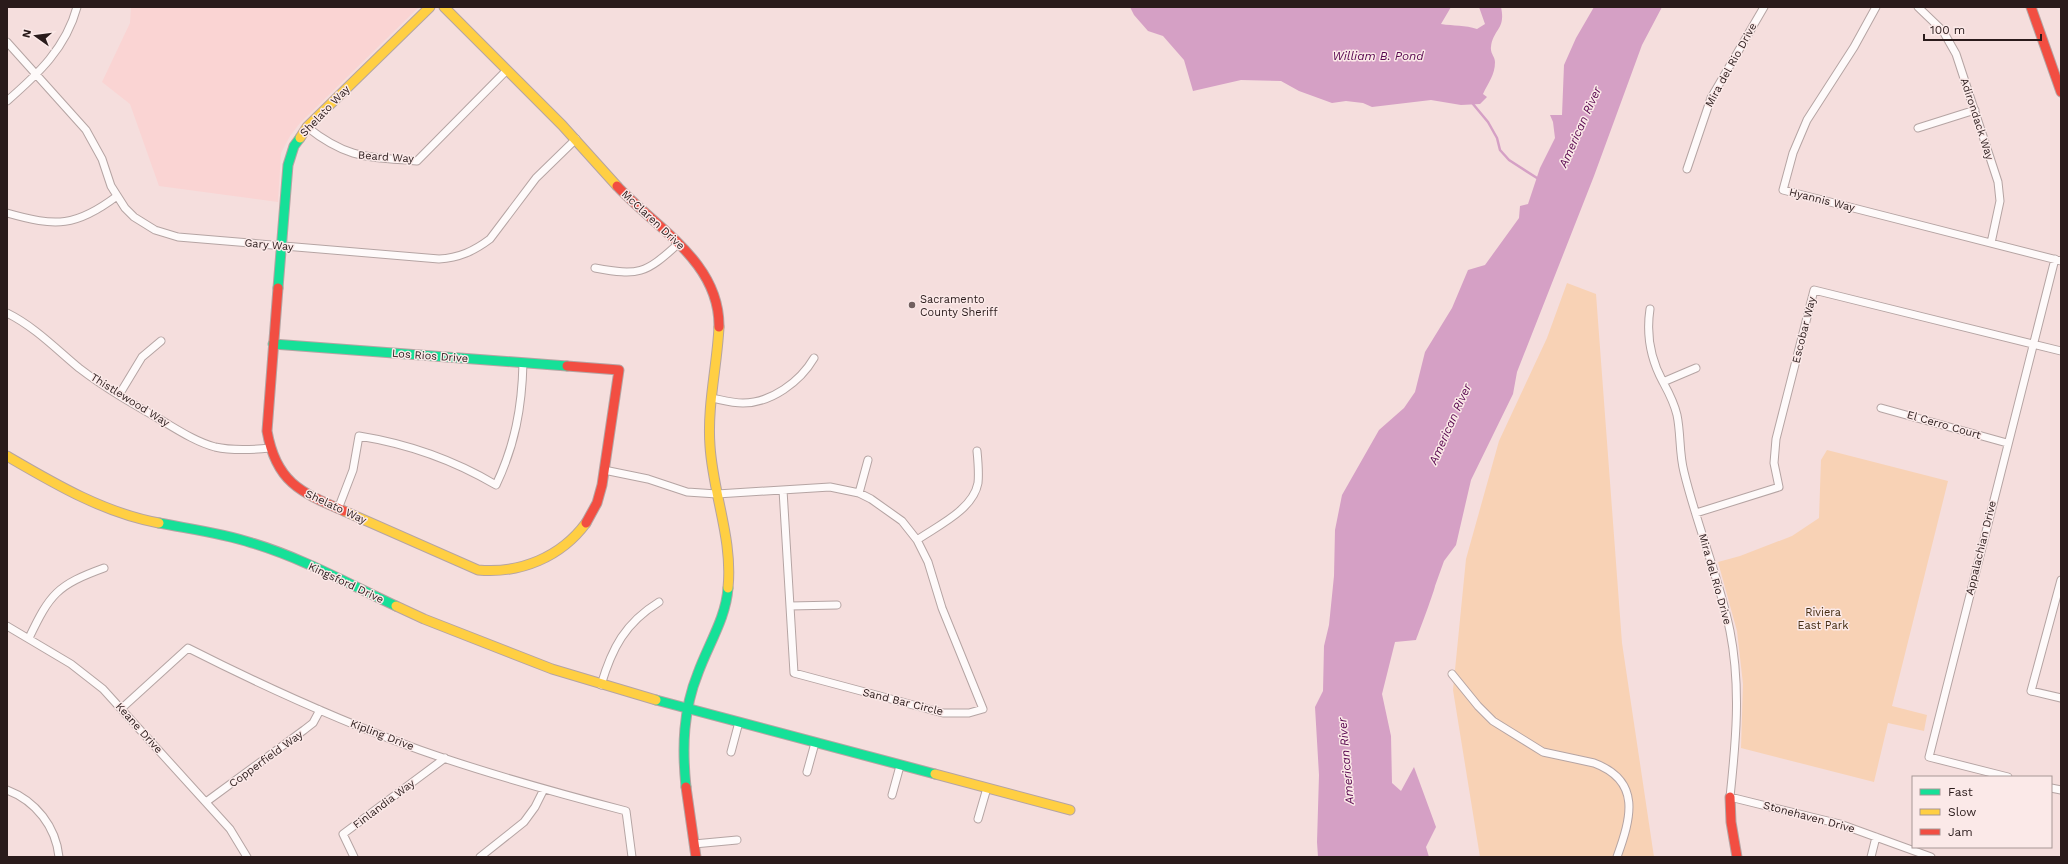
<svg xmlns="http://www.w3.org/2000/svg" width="2068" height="864" viewBox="0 0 2068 864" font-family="'Work Sans',sans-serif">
<rect width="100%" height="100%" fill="#f5dedd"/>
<path fill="#fad4d3" d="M131,7H419L300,123L290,136L281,153L278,202L159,186L130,104L102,82L130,23Z"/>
<path fill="#f8d2b5" d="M1567,283L1596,294L1622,643L1654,857H1480L1453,690L1466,559L1499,441L1547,338Z
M1827,450L1948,481L1892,706L1927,715L1924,731L1888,723L1874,782L1741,748L1743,684L1737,631L1718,562L1740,556L1792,536L1819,518L1821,460Z"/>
<path fill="#d5a0c5" d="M1130,7H1451L1441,24C1454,26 1465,25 1477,29L1485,24L1479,7H1501C1506,30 1493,29 1491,47C1490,53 1495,57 1495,62C1495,75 1488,83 1483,94L1487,97L1480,104L1461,105L1431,100L1372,107L1363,103L1346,101L1332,103L1299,91L1281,81L1241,80L1193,91L1184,60L1163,36L1148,31L1134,15Z
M1594,7H1662L1642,45L1594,176L1517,372L1513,394L1471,480L1456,545L1444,561L1435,586C1435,589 1419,632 1416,640L1395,642L1382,694L1391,736L1392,783L1401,791L1414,767L1436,827L1426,847L1429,857H1318L1317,842L1319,775L1315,707L1323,691L1324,646L1329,625L1334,576L1335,530L1342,495L1379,430L1404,408L1415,392L1425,352L1452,308L1468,270L1485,265L1519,218L1520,206L1528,204L1540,168L1555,138L1553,122L1550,115H1562L1564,65L1576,38Z"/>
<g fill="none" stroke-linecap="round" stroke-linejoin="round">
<path stroke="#d5a0c5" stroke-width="2.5" d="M1473,104L1488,122L1497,138L1500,150L1509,160L1537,178"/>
<g stroke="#b5a4a3" stroke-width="9">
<path id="street" d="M1876,7L1854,47L1807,120L1793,153L1783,190L2061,261
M1918,7L1943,31L1956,54L1998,182L2000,201L1991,243
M7,42L86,130L102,159L111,186L125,208L134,217L155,230L178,237L439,259C459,258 474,251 490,239L536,178L576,139
M7,101C38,74 66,48 77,7
M307,127C347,159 368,157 417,161L507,70
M1918,128L1975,110
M1687,169L1711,98L1764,7
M7,213C56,227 76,227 117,196
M595,268C639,276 645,274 678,244
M1650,309C1646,335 1650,358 1663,382C1669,393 1674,402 1677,415C1681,434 1679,453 1684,472C1697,526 1719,577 1730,631C1741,687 1736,741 1730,797L1840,824L1931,857
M7,313C35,327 55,348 79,368C105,388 133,404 161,420C178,430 196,442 215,447C233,451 251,450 270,448
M1663,382L1696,368
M119,395L142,357L161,341
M712,398C722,400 732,403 743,403C771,403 800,382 814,358
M1881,408L2007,443
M604,470L648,479L687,492L717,494L830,487L859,493L871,499L902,521L917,540L928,562L942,608L983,709L969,713H943L794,673L783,490
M859,493L868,460
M338,509L353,470L359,436C409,444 452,459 496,485C515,445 522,407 523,363
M1696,513L1779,487L1774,463L1776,439L1814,290L2061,351
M917,540C937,526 973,510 978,483C979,473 978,461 977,451
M2061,580L2031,691L2061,698
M790,606L837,605
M7,626L71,664L103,689L230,829L247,857
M29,638C50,594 57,585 104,568
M1452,674L1478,706L1493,721L1543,752L1594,763C1642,781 1631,818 1617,857
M601,685C612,648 625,623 659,602
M122,708L188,648C263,686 340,721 420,750C488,774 557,793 626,811L632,857
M731,752L739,722
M807,772L815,743
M2008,777L1929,757L2055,259
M2051,788L2061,790
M7,790C36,801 56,827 59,857
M892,795L900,766
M206,802L304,730L313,723L320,710
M978,819L987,788
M694,844L737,840
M354,857L343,834L445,758
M480,857L524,822L535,807L544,789
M1871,857L1876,837"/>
</g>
<g stroke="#b5a4a3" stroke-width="11">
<path id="fast" d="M278,288L288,165L294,146L300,138
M273,344L567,366
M159,523C190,529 222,533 252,543C302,558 349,584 396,606
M656,700L935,774
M686,787C682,748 683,710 698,673C708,645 726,618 728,588"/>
</g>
<g stroke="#b5a4a3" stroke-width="11">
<path id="slow" d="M444,7L562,125L617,186
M300,138L307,127L430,7
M719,327C717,367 707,406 710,446C713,494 733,539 728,588
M7,456C55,484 104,513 159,523
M344,511L478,570C520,574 561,557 586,523
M396,606L424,619L552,669L656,700
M935,774L1070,810"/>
</g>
<g stroke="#b5a4a3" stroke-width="11">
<path id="jam" d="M2031,7L2061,92
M617,186C656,228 720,262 719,327
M278,288L267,431C276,482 300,492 344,511
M567,366L619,370L602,485L597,503L586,523
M686,787L696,857
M1730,797L1731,822L1737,857"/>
</g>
<use href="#street" stroke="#fefafa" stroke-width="7"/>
<use href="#fast" stroke="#16e098" stroke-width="9"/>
<use href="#slow" stroke="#ffcf43" stroke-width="9"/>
<use href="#jam" stroke="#f24e42" stroke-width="9"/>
</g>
<circle fill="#715f5f" stroke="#fbe9e8" stroke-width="1.5" cx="912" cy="305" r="4"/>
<g text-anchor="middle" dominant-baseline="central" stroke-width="3" stroke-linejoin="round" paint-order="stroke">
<g font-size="11" fill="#2a1b1b" stroke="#fbe9e8">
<text transform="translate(1731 65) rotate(-61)">Mira del Rio Drive</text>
<text transform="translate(325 111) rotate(-46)">Shelato Way</text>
<text transform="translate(1977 119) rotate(72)">Adirondack Way</text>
<text transform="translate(386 157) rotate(4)">Beard Way</text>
<text transform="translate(1822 200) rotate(14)">Hyannis Way</text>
<text transform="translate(653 220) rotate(43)">McClaren Drive</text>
<text transform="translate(269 245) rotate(5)">Gary Way</text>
<text transform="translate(1804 330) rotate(-76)">Escobar Way</text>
<text transform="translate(430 356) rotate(4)">Los Rios Drive</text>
<text transform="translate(130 400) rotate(32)">Thistlewood Way</text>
<text transform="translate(1944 425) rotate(16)">El Cerro Court</text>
<text transform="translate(336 507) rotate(25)">Shelato Way</text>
<text transform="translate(1981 548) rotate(-76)">Appalachian Drive</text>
<text transform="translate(1715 579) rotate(74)">Mira del Rio Drive</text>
<text transform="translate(346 583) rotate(25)">Kingsford Drive</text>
<text transform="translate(903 702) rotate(14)">Sand Bar Circle</text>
<text transform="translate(139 728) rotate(48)">Keane Drive</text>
<text transform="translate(382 735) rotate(21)">Kipling Drive</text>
<text transform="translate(266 759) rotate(-36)">Copperfield Way</text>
<text transform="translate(384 804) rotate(-37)">Finlandia Way</text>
<text transform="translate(1809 817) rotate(15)">Stonehaven Drive</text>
</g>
<g font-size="11" fill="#2a1b1b" stroke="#fbe9e8" text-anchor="start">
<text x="920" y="299">Sacramento<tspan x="920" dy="13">County Sheriff</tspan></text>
</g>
<g font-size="11" fill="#442c11" stroke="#fbe9e8">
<text x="1823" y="612">Riviera<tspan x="1823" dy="13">East Park</tspan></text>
</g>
<g font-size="12" font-style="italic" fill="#57054e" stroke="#fbe9e8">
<text x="1378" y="56">William B. Pond</text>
<text transform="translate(1580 127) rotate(-66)">American River</text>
<text transform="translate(1450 424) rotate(-66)">American River</text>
<text transform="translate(1346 761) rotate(-95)">American River</text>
</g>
</g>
<rect width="2068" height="864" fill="none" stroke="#2a1b1b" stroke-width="16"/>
<rect x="1912" y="776" width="140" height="72" fill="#fbe9e8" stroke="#a79796"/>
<rect x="1920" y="789" width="20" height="6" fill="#16e098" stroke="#a79796"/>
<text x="1948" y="796" font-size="12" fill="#2a1b1b">Fast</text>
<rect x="1920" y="809" width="20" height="6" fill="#ffcf43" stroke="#a79796"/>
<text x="1948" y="816" font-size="12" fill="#2a1b1b">Slow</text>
<rect x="1920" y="829" width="20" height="6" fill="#f24e42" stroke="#a79796"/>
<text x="1948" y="836" font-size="12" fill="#2a1b1b">Jam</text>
<g transform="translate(36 36) rotate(284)" stroke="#fbe9e8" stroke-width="3" paint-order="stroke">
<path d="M0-3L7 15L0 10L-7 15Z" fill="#2a1b1b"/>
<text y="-6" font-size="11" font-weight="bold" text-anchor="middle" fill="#2a1b1b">N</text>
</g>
<path d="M1924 34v6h117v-6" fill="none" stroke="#2a1b1b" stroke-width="2"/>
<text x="1930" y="34" font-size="12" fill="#2a1b1b" stroke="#fbe9e8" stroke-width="3" paint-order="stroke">100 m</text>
</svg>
